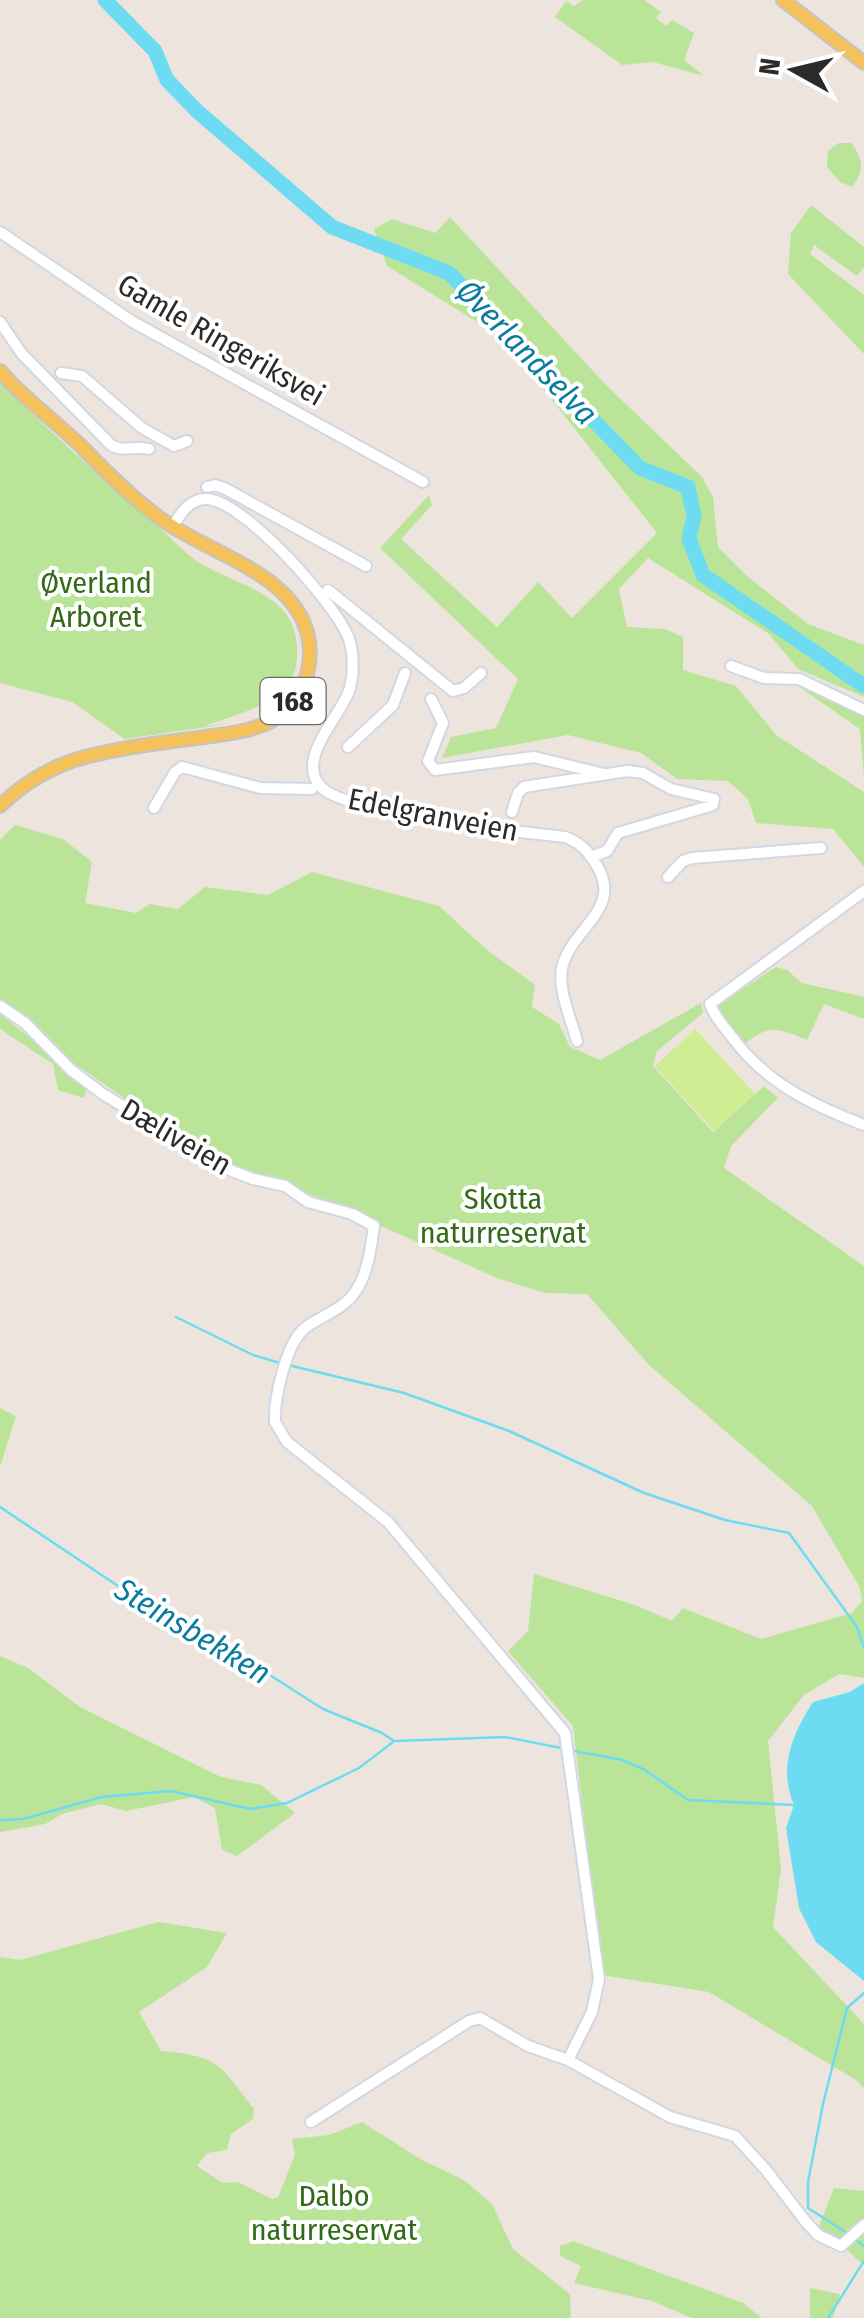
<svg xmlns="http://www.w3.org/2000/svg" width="864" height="2318" viewBox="0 0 864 2318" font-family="'Fira Sans Condensed',sans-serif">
<rect width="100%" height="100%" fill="#ede4dd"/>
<path fill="#bae598" d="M583,0H644L661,12L656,18L666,26L672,20L694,33L684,60L704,76L653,62L622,65L555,17L566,1L574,6Z
M839,143H851C864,158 864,173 852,187L840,182L827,167L828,151Z
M811,205L864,247V267L857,276L814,245L810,254L864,295V354L788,274L791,233Z
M450,217L606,385L702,477L713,497L718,547L747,576L808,624L864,645V697L798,669L769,634L648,558L619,589L627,627L665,629L683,637V670L736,686L776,735L864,792V867L833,829L756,823L748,799L728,781L677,779L641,753L568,735L442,758L451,737L496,728L518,679L380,548L429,495L432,505L401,539L497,627L538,582L572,618L657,533L503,338L387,266L374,229L392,219L435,233Z
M0,383C50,431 101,478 154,523C167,534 180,549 194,559C220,578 266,587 286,614C295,626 298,643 297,657C296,703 238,713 205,726L234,723L125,739L72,702L0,683Z
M795,679L864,712V778L860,729L792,682Z
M15,825L63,839L92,862L85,903L136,913L150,904L178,909L205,887L268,895L312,872L439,906L486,949L535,985L532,1007L559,1024L570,1047L600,1060L701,1003L703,1013L657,1051L653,1066L713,1132L764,1086L778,1098L731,1146L724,1168L864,1266V1678L839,1674L804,1695L768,1741L781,1869L773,1927L864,2024V2088L856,2080L709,1992L602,1975L573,1726L508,1651L528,1631L534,1574L635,1605L672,1621L683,1608L761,1639L852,1613L862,1601L860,1588L812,1506L649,1365L587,1294L545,1293L497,1278L278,1180L210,1157L69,1060L0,1001V840Z
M776,967L787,970L802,983L864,997V1019L824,1004L807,1040C780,1029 769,1023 745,1044L716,1006Z
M0,1014L88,1084L84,1098L58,1090L53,1064L0,1029Z
M0,1408L16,1416L0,1467Z
M0,1656L28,1668L80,1707L221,1777L261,1785L295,1813L237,1856L222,1850L215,1808L194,1797L126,1811L101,1804L62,1814L45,1824L0,1832Z
M158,1922L227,1933L207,1967L139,2012L161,2051C220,2056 220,2065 254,2109L253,2119L231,2134L227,2150L207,2153L197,2166L223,2183L238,2182L272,2199L278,2197L295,2155L292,2139L329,2135L362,2122L422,2160L464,2180L492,2204L513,2249L570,2294L571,2318H0V1957L20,1960Z
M834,2188L864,2191V2265L819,2226Z
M573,2241L743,2303L762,2318H692L652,2301L574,2283L581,2266L560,2256V2246Z
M810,2288L840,2294L833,2318H810Z"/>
<path fill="#d0ed93" d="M695,1029L755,1094L714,1131L655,1066Z"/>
<path fill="#6ddcf2" d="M864,1683V1981L816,1942L799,1908L786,1828L794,1805C778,1767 792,1735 813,1702L850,1692Z"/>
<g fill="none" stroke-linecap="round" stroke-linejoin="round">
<path stroke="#6ddcf2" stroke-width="2.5" d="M176,1317L253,1355L280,1363
M288,1365L404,1393L509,1431L644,1493L725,1520L789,1533L857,1627L864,1647
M0,1507L133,1596L237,1654L323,1709L382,1733L394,1741
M395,1741L505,1737L561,1748
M569,1750L623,1760L645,1770L688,1800L794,1805
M0,1820L23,1819L102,1797L171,1791L250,1809L287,1803L359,1768L393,1742
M847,2233L808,2208V2182L823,2104L847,2008L864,1993
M853,2238L864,2246
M828,2318L864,2261"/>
<path stroke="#6ddcf2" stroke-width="15" d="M105,0L155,51L167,80L197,111L332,227L449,273L640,468L688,487L694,516L689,539L703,575L864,686"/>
<g stroke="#d2d7e4" stroke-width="14">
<path id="minor" d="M0,232L133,322L423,482
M0,322L22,354L111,445C123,453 135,445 149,449
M61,373L82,376L142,428L174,446L187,441
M207,487L215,485L224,488L366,566
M172,527C181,514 188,500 205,499C241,497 337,605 349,639C354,654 354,675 349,691C340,717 295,759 321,787C347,814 520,832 565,837C579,842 586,849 594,861C626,907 575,925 563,964C556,986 571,1019 577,1041
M328,590L453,691L464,688L481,673
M731,666L764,678L799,679L864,710
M431,699L443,723L428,761L435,770L534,757L604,774
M348,747L393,705L405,673
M154,808L175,772L182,767L260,788L312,789
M512,812L518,793L524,787L627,771L643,773L671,789L714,799L713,805L618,833L607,851L591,857
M668,877L683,861L692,858L821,848
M864,891L710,1004C714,1016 724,1027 732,1037C766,1083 812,1105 864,1125
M0,1006L25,1023L71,1070L103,1094L222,1167L253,1179L285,1186L308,1202L352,1214L374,1226C371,1247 368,1274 355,1292C344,1309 321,1316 305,1328C286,1343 274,1399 275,1422L287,1442L388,1522L565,1733L599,1979L592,2012L568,2060
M311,2122L469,2021L480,2018L528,2046L568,2060L670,2117L735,2136L766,2170L806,2222L818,2235L841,2246L864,2225"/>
</g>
<g stroke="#c4c4c4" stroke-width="16">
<path id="major" d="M783,0L864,63
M0,371C25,400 57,422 84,449C107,473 130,496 157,516C202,551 278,567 303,621C320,659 304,707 265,724C246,732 225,734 205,737C165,742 124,747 85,757C51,766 25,782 0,806"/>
</g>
<use href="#minor" stroke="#fff" stroke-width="10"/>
<use href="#major" stroke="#f4c15b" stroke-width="12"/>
</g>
<g text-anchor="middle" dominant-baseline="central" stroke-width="8" stroke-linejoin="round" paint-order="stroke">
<rect fill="#fff" stroke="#6b6b6b" stroke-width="2.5" x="260.5" y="678" width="65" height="46" rx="8"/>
<g font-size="28" font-weight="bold" fill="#2b2b2b">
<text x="293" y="701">168</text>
</g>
<g font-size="30" fill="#2b2b2b" stroke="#fff">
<text transform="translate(221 340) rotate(30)">Gamle Ringeriksvei</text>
<text transform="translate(433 815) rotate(11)">Edelgranveien</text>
<text transform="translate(176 1137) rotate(30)">Dæliveien</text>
</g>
<g font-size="30" fill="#326a18" stroke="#fff">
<text x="96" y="583">Øverland<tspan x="96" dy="34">Arboret</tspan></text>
<text x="503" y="1199">Skotta<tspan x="503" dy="34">naturreservat</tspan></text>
<text x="334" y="2196">Dalbo<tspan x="334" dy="34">naturreservat</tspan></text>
</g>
<g font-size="32" font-style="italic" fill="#0a7ca0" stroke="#fff">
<text transform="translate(527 352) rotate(46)">Øverlandselva</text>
<text transform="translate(193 1631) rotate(31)">Steinsbekken</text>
</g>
</g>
<g transform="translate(794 70) rotate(278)" stroke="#ffffff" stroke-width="8" paint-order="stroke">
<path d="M0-8L18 38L0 25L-18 38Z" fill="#2b2b2b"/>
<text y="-15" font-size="28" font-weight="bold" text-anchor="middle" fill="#2b2b2b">N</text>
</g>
</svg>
